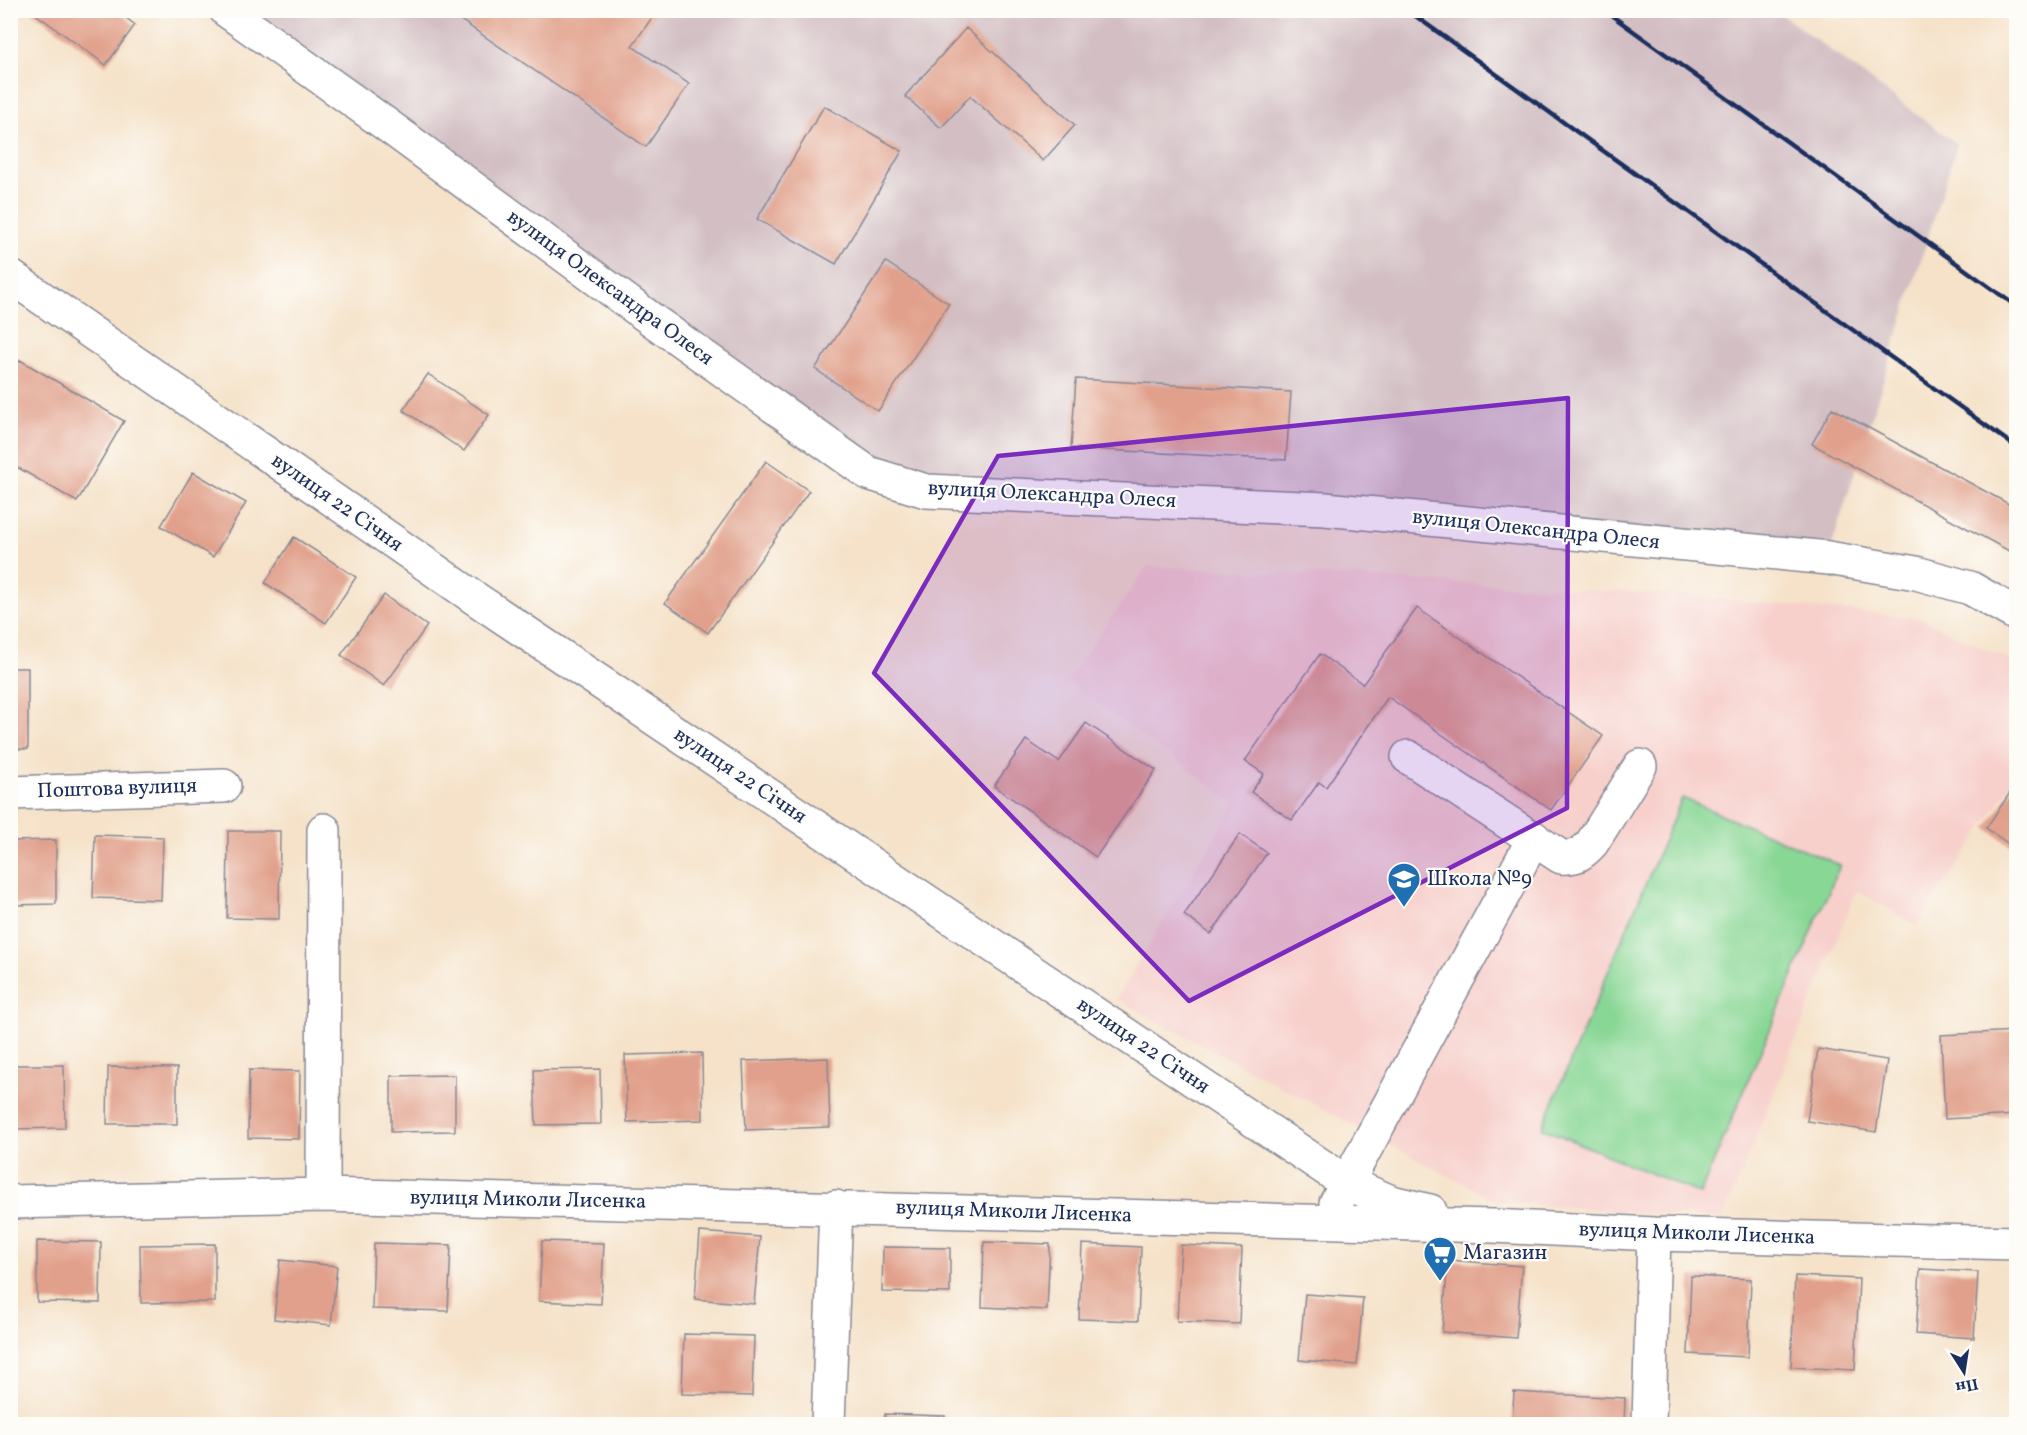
<svg xmlns="http://www.w3.org/2000/svg" width="2027" height="1435" viewBox="0 0 2027 1435" font-family="Vollkorn,serif">
<rect width="100%" height="100%" fill="#fdfcf7"/>
<filter id="ink" filterUnits="userSpaceOnUse"><feTurbulence type="fractalNoise" baseFrequency=".0167" numOctaves="2"/><feDisplacementMap in="SourceGraphic" scale="12" xChannelSelector="R" yChannelSelector="G"/><feConvolveMatrix kernelMatrix="1 2 1 2 8 2 1 2 1" color-interpolation-filters="sRGB"/></filter>
<filter id="wash" filterUnits="userSpaceOnUse"><feTurbulence type="fractalNoise" baseFrequency=".008" numOctaves="4" result="noise"/><feDisplacementMap in="SourceGraphic" scale="24" xChannelSelector="R" yChannelSelector="G"/><feGaussianBlur stdDeviation="1.35" result="paint"/><feColorMatrix in="noise" values="0 0 0 0 0 0 0 0 0 0 0 0 0 0 0 0 0 1.4 0 .05"/><feComposite in="paint" operator="in"/></filter>
<g filter="url(#wash)">
<rect width="100%" height="100%" fill="#f5e2c9"/>
<path fill="#f7d0cc" d="M1148,566L1682,595L1919,618L2016,663V778L1916,926L1857,890L1722,1219L1498,1202L1116,999L1235,803L1066,681Z"/>
<path fill="#d2bec3" d="M226,11H1777L1957,144L1828,558L868,473Z"/>
<path fill="#89d795" stroke="#52837a" stroke-width="1.5" d="M1682,798L1840,865L1700,1194L1542,1128Z"/>
<g id="blocks">
<path fill="#e1a08b" d="M30,10H116L135,25L106,65Z
M446,10H653L656,12L632,46L689,84L646,147Z
M966,28L1075,125L1043,161L970,96L941,128L905,96Z
M824,106L902,151L836,264L757,219Z
M886,262L949,304L878,411L815,369Z
M20,360L124,421L77,502L10,463V377Z
M428,374L489,415L464,451L403,410Z
M1076,379L1291,392L1286,460L1071,448Z
M1832,408L2016,508V537L2009,551L1812,444Z
M766,461L809,491L708,633L665,603Z
M193,472L246,503L213,557L161,526Z
M294,537L356,577L326,623L265,583Z
M384,595L427,626L384,686L341,655Z
M1417,608L1603,736L1551,810L1388,697L1326,787L1319,782L1292,820L1251,792L1264,774L1245,761L1320,654L1363,684Z
M10,668H28V749H10Z
M1086,723L1156,770L1096,857L994,786L1026,740L1059,762Z
M2016,784V849L1986,828Z
M228,831H280L279,919L227,918Z
M1240,834L1267,853L1211,934L1184,915Z
M95,835L163,837L161,900L93,898Z
M56,840V904L10,905V841Z
M2016,1031V1115L1945,1119L1941,1035Z
M1818,1049L1887,1060L1876,1132L1807,1121Z
M702,1053L703,1120L627,1122L625,1055Z
M828,1058L830,1127L746,1130L743,1061Z
M10,1065H64L65,1128L10,1129Z
M108,1067L177,1068V1124H107Z
M600,1069L601,1124L536,1125L534,1070Z
M249,1070L300,1071L299,1139L248,1138Z
M455,1075V1131L391,1132V1076Z
M700,1232L760,1237L754,1304L695,1299Z
M37,1241L101,1242L100,1303L37,1302Z
M542,1241L604,1243L601,1304L539,1301Z
M984,1242L1050,1244L1047,1310L982,1307Z
M374,1243L451,1245L448,1311L372,1309Z
M215,1244V1302L141,1303L140,1245Z
M1082,1244L1141,1247L1138,1321L1079,1319Z
M1181,1245L1242,1248L1239,1324L1177,1321Z
M883,1247L950,1248V1293L882,1292Z
M280,1260L337,1266L331,1325L274,1319Z
M1448,1260L1522,1266L1516,1338L1442,1332Z
M1920,1269L1978,1272L1974,1338L1916,1334Z
M1691,1276L1751,1279L1748,1357L1688,1354Z
M1795,1276L1859,1279L1855,1370L1791,1367Z
M1305,1294L1363,1298L1357,1365L1299,1360Z
M684,1334L754,1336L752,1396L682,1394Z
M1514,1392L1625,1398L1624,1424H1512Z
M885,1414L945,1416L944,1424H884Z"/>
</g>
</g>
<g filter="url(#ink)">
<use href="#blocks" fill-opacity="0" stroke="#888894" stroke-width="1.5"/>
<g fill="none" stroke-linecap="round" stroke-linejoin="round">
<g stroke="#888894" stroke-width="36">
<path id="minor" d="M226,10L387,125L655,322L868,473L926,491L1325,509L1828,558L1916,573L1970,588L2016,614
M10,276L479,601L1347,1183L1391,1202L1430,1211
M1408,757L1561,857C1576,858 1582,854 1592,843L1640,766
M10,793L224,786
M323,1195L324,830
M10,1202L323,1195L1493,1226L1654,1234L2016,1243
M1336,1203L1534,838
M828,1424L836,1207
M1649,1424L1654,1234"/>
</g>
<use href="#minor" stroke="#fff" stroke-width="33"/>
<path stroke="#1b2f5e" stroke-width="4.5" d="M1407,10L2016,447
M1604,10L2016,306"/>
</g>
</g>
<path fill="#7b2cbf" fill-opacity="0.2" stroke="#7b2cbf" stroke-width="4.5" stroke-linejoin="round" d="M1568,398L1567,808L1189,1001L874,673L998,456Z"/>
<defs>
<g id="school-pin" transform="scale(1.725)"><path d="M0 17L-7.5 6A9.5 9.5 0 1 1 7.5 6Z" fill="#1f6fb2" stroke="#fdfcf7"/><path d="M0-5L7-2L0 1L-7-2ZM-4 1L0 2.5L4 1V4Q0 6-4 4Z" fill="#fff"/></g>
<g id="supermarket-pin" transform="scale(1.725)"><path d="M0 17L-7.5 6A9.5 9.5 0 1 1 7.5 6Z" fill="#1f6fb2" stroke="#fdfcf7"/><path d="M-6-5.5h2.5l.6 2H6L4.5 2H-2.5L-4.4-4H-6ZM-1.5 3.2a1.3 1.3 0 1 0 .1 0ZM3 3.2a1.3 1.3 0 1 0 .1 0Z" fill="#fff"/></g>
</defs>
<g fill-rule="evenodd">
<use href="#school-pin" x="1404" y="879"/>
<use href="#supermarket-pin" x="1440" y="1253"/>
</g>
<g text-anchor="middle" dominant-baseline="central" stroke-width="4.5" stroke-linejoin="round" paint-order="stroke">
<g font-size="21" fill="#1b2f5e" stroke="#fdfcf7">
<text transform="translate(610 288) rotate(36)">вулиця Олександра Олеся</text>
<text transform="translate(1052 495) rotate(3)">вулиця Олександра Олеся</text>
<text transform="translate(337 503) rotate(35)">вулиця 22 Січня</text>
<text transform="translate(1536 530) rotate(6)">вулиця Олександра Олеся</text>
<text transform="translate(740 776) rotate(34)">вулиця 22 Січня</text>
<text transform="translate(117 789) rotate(-2)">Поштова вулиця</text>
<text transform="translate(1143 1046) rotate(34)">вулиця 22 Січня</text>
<text transform="translate(528 1200) rotate(1)">вулиця Миколи Лисенка</text>
<text transform="translate(1014 1212) rotate(2)">вулиця Миколи Лисенка</text>
<text transform="translate(1697 1234) rotate(2)">вулиця Миколи Лисенка</text>
</g>
<g font-size="21" fill="#1b2f5e" stroke="#fdfcf7" text-anchor="start">
<text x="1427" y="879">Школа №9</text>
<text x="1463" y="1253">Магазин</text>
</g>
</g>
<rect width="2027" height="1435" fill="none" stroke="#fdfcf7" stroke-width="36"/>
<g transform="translate(1964 1372) rotate(168)" stroke="#fdfcf7" stroke-width="4.5" paint-order="stroke">
<path d="M0-4.5L10 22L0 15L-10 22Z" fill="#1b2f5e"/>
<text y="-9" font-size="16" font-weight="bold" text-anchor="middle" fill="#1b2f5e">Пн</text>
</g>
</svg>
